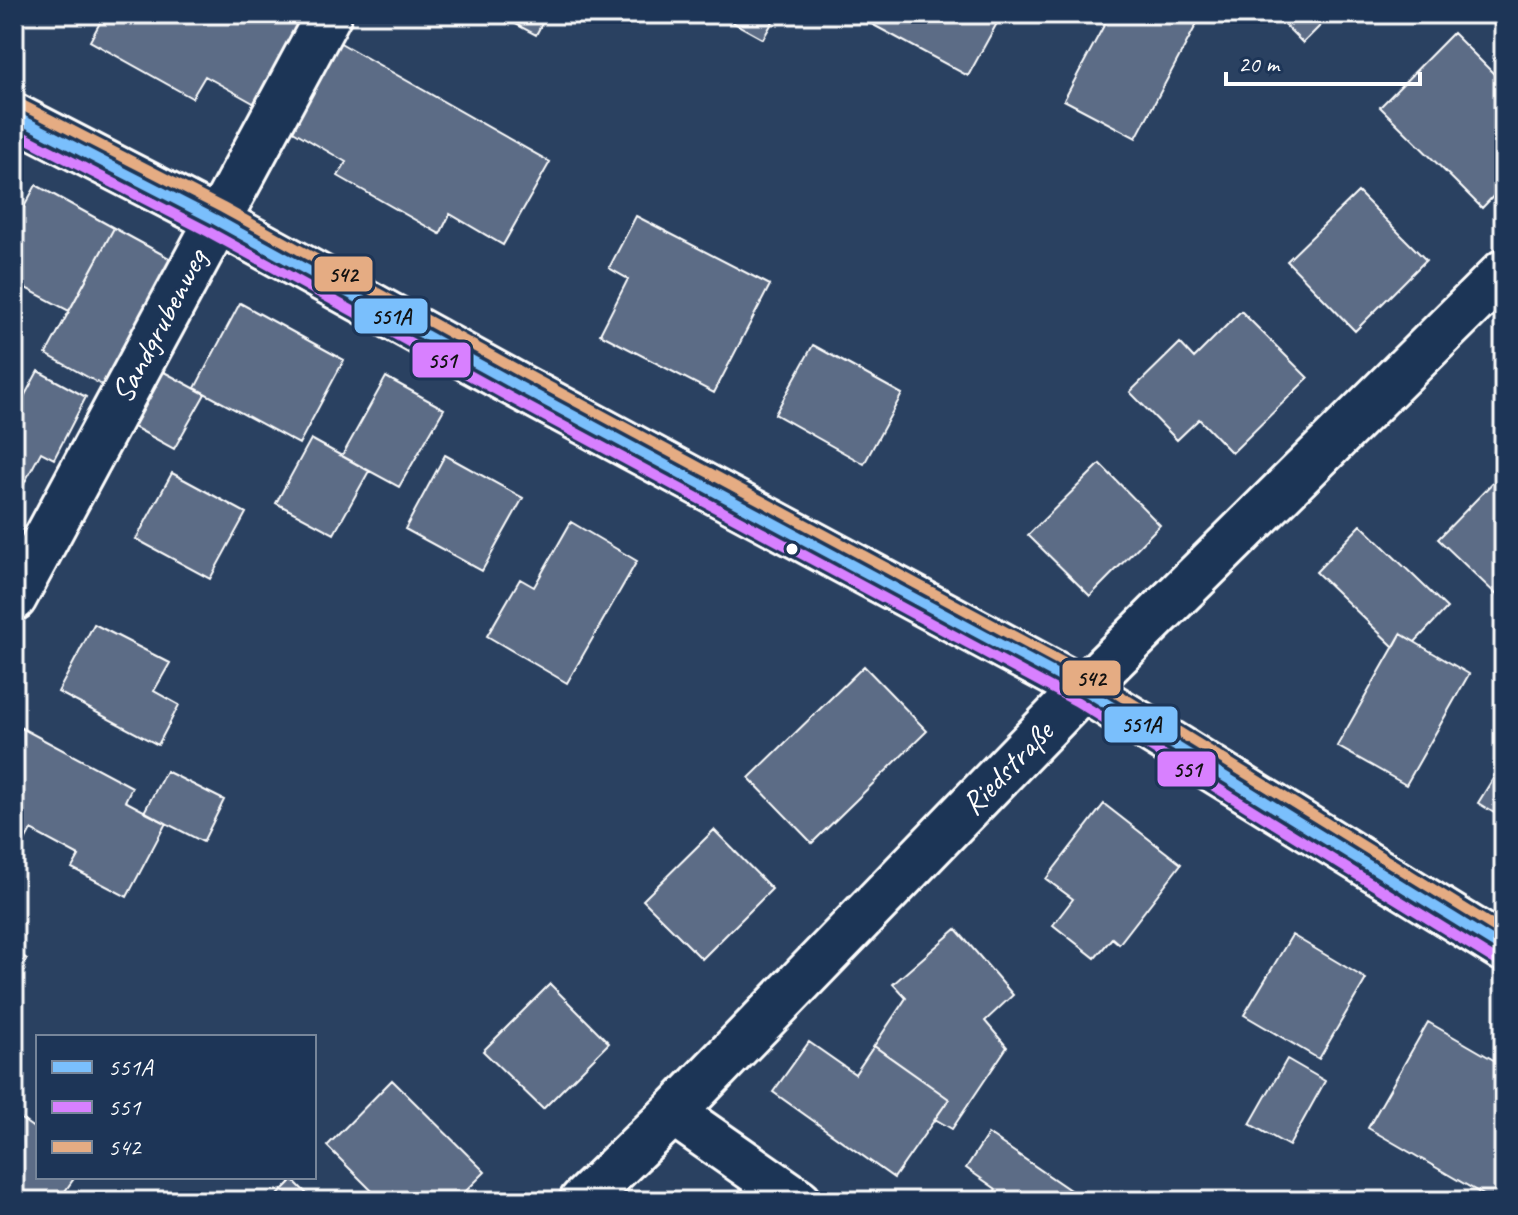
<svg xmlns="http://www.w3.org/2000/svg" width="1518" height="1215" viewBox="0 0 1518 1215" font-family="Caveat,sans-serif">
<rect width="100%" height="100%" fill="#2a4161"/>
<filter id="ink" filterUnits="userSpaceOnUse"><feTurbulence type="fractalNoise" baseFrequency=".0125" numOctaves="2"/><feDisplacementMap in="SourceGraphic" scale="16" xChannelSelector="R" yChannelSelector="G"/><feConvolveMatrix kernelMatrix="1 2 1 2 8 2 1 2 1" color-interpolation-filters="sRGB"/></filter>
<g filter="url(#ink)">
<path fill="#5b6c86" stroke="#fff" stroke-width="2" d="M93,14H283L300,24L255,104L205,76L192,98L90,41L102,19Z
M497,14H547L536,35Z
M718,14H777L763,39Z
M853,14H1002L968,76Z
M1110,14H1202L1136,138L1064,100Z
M1274,14H1332L1303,43Z
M1453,33L1504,84V185L1482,208L1380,107Z
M337,41L550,162L503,245L450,214L440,234L338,176L346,162L288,128Z
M36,185L114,228L69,311L14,282V225Z
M1358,192L1426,260L1355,331L1287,261Z
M636,216L770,285L714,393L600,334L628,279L609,268Z
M114,228L171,259L102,385L46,354Z
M240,303L344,360L299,444L195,388Z
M1241,311L1308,378L1232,453L1199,419L1177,440L1130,392L1180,343L1194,358Z
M813,345L902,394L864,464L775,414Z
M38,371L86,397L54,459L41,452L14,502V415Z
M164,372L205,394L174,449L134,427Z
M386,377L444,409L399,487L342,456Z
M311,439L369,471L334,534L276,503Z
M445,455L523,498L482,571L405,529Z
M1100,464L1160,525L1090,596L1028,535Z
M1504,471V602L1438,539Z
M172,473L246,513L210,579L136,539Z
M571,522L637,561L567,683L487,636L520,579L534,587Z
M1361,525L1447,608L1415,642L1401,634L1394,647L1316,572Z
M94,624L170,663L154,691L179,705L158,745L58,692Z
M1401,634L1469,674L1406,785L1337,746Z
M864,666L927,731L812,843L749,778Z
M14,724L132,787L125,801L166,823L127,897L72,868L79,856L31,830L14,862Z
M1504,761V819L1478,803Z
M166,771L224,800L203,842L144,812Z
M1104,804L1181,864L1119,944L1112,938L1095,958L1053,925L1073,899L1046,879Z
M714,830L772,889L702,959L643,900Z
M956,929L1013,995L985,1021L1007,1047L952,1129L935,1119L949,1099L874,1046L906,998L893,984Z
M1292,935L1366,979L1319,1059L1244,1015Z
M14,950L27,959L14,979Z
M550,984L609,1043L543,1109L483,1051Z
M1428,1022L1504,1066V1201H1494L1368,1128Z
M809,1042L855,1074L874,1046L949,1099L894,1178L773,1092Z
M1287,1059L1325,1081L1289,1146L1250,1124Z
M392,1080L485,1172L456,1201H382L327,1146Z
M14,1114L38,1131V1177H75L58,1201H14Z
M988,1134L1086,1201H987L996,1189L966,1168Z
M293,1180L314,1201H272Z"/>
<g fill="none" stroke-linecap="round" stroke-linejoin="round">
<g stroke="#fff" stroke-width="50">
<path id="minor" d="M14,116L216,220L518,386L1083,689L1504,949
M14,598L329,14
M673,1113L799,1201
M582,1201L673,1113L1083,689L1504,272"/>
</g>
<use href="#minor" stroke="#1d3557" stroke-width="44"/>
<g stroke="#1d3557" stroke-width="16">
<path id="bus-1" d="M14,116L216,220L518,386L1083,689L1504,949"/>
</g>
<g stroke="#1d3557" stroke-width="16">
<path id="bus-2" d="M14,132L209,232L511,398L1076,701L1497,961"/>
</g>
<g stroke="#1d3557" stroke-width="16">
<path id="bus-3" d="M20,104L223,208L525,374L1090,677L1504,933"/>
</g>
<use href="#bus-1" stroke="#7abffc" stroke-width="10"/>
<use href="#bus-2" stroke="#d880ff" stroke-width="10"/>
<use href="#bus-3" stroke="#e5ac83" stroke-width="10"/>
</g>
</g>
<circle fill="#fff" stroke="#1d3557" stroke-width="3" cx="792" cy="549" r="7"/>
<g text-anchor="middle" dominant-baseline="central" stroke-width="6" stroke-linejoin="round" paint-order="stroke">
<g font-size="32" fill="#fff" stroke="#1d3557">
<text transform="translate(159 326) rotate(-62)">Sandgrubenweg</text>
<text transform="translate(1007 768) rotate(-46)">Riedstraße</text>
</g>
</g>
<g stroke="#1d3557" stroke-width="3">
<rect x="313" y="255" width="61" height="38" rx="8" fill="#e5ac83"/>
<rect x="353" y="297" width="76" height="38" rx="8" fill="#7abffc"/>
<rect x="411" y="341" width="61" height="38" rx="8" fill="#d880ff"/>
<rect x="1061" y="659" width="61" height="38" rx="8" fill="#e5ac83"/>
<rect x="1103" y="705" width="76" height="39" rx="8" fill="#7abffc"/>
<rect x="1156" y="750" width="61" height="38" rx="8" fill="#d880ff"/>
</g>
<g font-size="22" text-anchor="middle" font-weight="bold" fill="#111">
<text x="343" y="282">542</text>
<text x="391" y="324">551A</text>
<text x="442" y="368">551</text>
<text x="1091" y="686">542</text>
<text x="1141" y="732">551A</text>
<text x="1187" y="777">551</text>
</g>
<rect width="1518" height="1215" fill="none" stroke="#1d3557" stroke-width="48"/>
<rect x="24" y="24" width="1470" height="1167" fill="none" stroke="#fff" stroke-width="3" filter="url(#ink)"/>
<rect x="36" y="1035" width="280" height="144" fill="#1d3557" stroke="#77869a" stroke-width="2"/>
<rect x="52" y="1061" width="40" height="12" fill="#7abffc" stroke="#77869a" stroke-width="2"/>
<text x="108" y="1075" font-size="24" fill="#ffffff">551A</text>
<rect x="52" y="1101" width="40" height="12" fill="#d880ff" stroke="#77869a" stroke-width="2"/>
<text x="108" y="1115" font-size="24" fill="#ffffff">551</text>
<rect x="52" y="1141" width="40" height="12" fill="#e5ac83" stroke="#77869a" stroke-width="2"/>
<text x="108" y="1155" font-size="24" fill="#ffffff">542</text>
<path d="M1226 72v12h194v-12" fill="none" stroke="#ffffff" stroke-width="4"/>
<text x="1238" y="72" font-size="24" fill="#ffffff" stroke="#1d3557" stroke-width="6" paint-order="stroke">20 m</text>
</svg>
